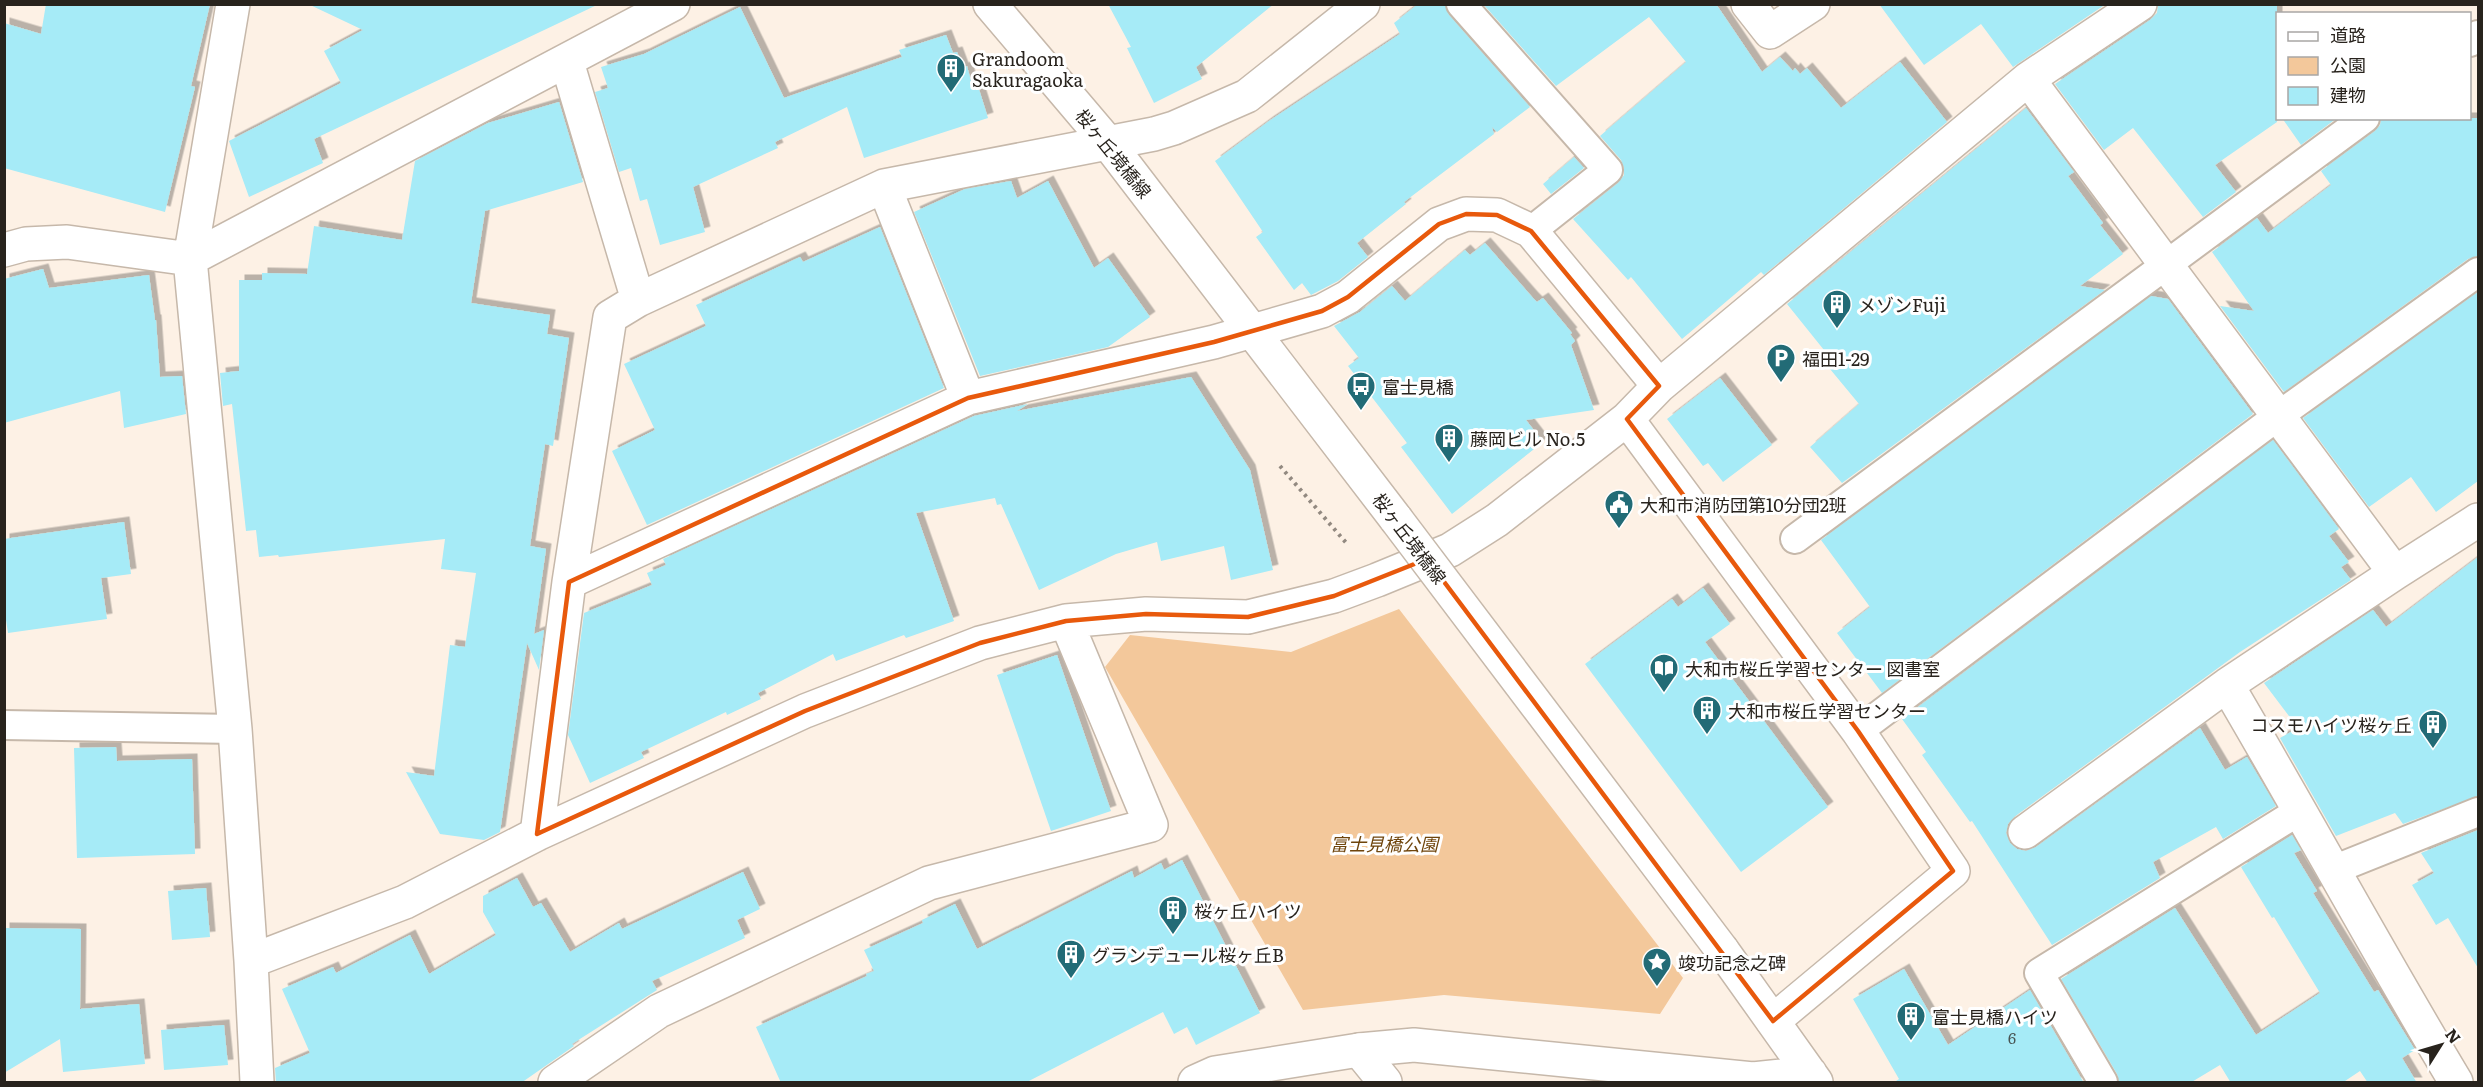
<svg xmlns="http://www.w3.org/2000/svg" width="2483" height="1087" viewBox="0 0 2483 1087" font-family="Literata,'Noto Sans JP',serif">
<defs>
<filter id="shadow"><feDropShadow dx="5.5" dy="-5.5" stdDeviation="0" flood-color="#0004"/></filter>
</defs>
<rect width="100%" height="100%" fill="#fdf1e5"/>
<path fill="#f3c89b" d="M1399,609L1683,978L1660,1014L1444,995L1303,1010L1105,667L1130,635L1291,652Z"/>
<path fill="#a6ebf7" filter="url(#shadow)" d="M46,4H210L191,86L195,87L165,212L4,168V23L41,34Z
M308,4H599L314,139L323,163L249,197L229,141L341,83L324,51L363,30Z
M1108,4H1274L1196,67L1202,79L1154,103L1127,48L1131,47Z
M1418,4H1445L1449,15L1530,107L1497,132L1492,127L1494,134L1404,202L1406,204L1357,243L1368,257L1338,281L1311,295L1302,283L1294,290L1256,237L1263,232L1215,161L1269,121L1400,34L1394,23Z
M1483,4H1716L1762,72L1780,57L1793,71L1795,68L1800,74L1807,68L1841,108L1900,62L1947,122L1764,275L1761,272L1682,339L1631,277L1628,280L1573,219L1618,183L1624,175V168L1621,160L1600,136L1686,62L1649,17L1556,86Z
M1879,4H2106L2013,67L1981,24L1924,65Z
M2158,4H2277V122L2215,165L2236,192L2203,217L2133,128L2104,150L2055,84L2150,20L2157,13Z
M740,7L784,98L902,57L899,50L946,35L953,53L957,52L963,68L967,66L972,85L977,83L988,118L864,158L847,107L775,142L778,148L693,187L705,232L660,245L647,199L640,201L631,168L619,172L595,92L608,88L601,67L644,54Z
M559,102L583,182L485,211L471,303L550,315L547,334L569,338L553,446L545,444L530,546L546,549L534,634L544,630L539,670L527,643L500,832L484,840L440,834L406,772L434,776L450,645L465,647L476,573L441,569L445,539L279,557L278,555L259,557L256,530L246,531L232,404L223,406L220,373L239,371V280H262V273L307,274L314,226L402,240L415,161L488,123Z
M2026,108L2074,172L2068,176L2103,223L2100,225L2123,254L2080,286L2105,290L1842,483L1810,447L1859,404L1830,369L1836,365L1787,304Z
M2282,118H2337L2301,145Z
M2381,118H2478V256L2468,259L2284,392L2220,306L2254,311L2212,252L2257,218L2268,233L2331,185L2321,171L2375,131L2380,125Z
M1574,157L1584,168L1551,194L1543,184Z
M1011,181L1017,198L1048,181L1094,268L1108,258L1150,317L1108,347L980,376L914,212L965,189Z
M880,227L944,388L647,525L612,451L655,430L624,364L706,326L696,305L800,257L803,262Z
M1485,243L1533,298L1537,302L1543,298L1572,333L1570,334L1575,341L1571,345L1594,410L1526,420L1543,442L1452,514L1401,447L1407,443L1348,366L1359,358L1334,326L1360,312L1392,286L1405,301L1465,250L1470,255Z
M43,269L49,288L149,275L155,320H156L160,377L182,376L186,414L124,428L120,391L4,423V279Z
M2478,292V481L2436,512L2411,477L2369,507L2303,418Z
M2151,296L2168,299L2253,414L1882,693L1837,633L1870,607L1821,540Z
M1191,377L1250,470L1273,570L1231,580L1224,546L1161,561L1157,542L1116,554L1039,590L1001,504L997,505L995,498L916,513L954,621L906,638L904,635L836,661L833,654L758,693L761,699L727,715L726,712L641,752L644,758L590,783L568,735L584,613L652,585L647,573L666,565L663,559L974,416L1028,404L1017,411Z
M1720,378L1772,445L1723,482L1708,463L1703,466L1667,419Z
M2273,440L2339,529L2329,536L2349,562L2341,567L2351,580L2240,652L2014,817L2008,824L2006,833L2010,843L2017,849L2026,851L2036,847L2200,728L2225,770L2247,757L2276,806L2223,839L2216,827L2153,862L2160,878L2052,945L1972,821L1970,822L1922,755L1926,752L1902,719Z
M124,522L131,574L101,578L107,619L8,633L4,607V539Z
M2478,557V796L2403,824L2395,813L2336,836L2280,738L2298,728L2264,683L2373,610L2386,627Z
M1703,588L1730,624L1705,642L1828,807L1741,872L1585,664L1672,599L1678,607Z
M1057,655L1111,811L1051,831L997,675Z
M116,747L117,761L192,759L195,854L77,858L74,748Z
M2478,830V968L2448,918L2436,925L2412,885L2434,873L2421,853Z
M2292,835L2301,850L2294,853L2317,891L2313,893L2374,992L2378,990L2415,1050L2402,1058L2417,1083H2368L2360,1071L2342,1083H2231L2220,1065L2190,1083H2119L2117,1074L2061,979L2175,908L2256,1035L2320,993L2274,917L2272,918L2241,867Z
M1182,860L1260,1013L1196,1045L1187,1027L1174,1034L1163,1012L1025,1083H781L756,1027L867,976L866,974L874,971L864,950L923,923L922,920L955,904L977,949L1132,871L1134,878L1161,863L1164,870Z
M743,872L760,909L737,920L745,938L652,981L657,990L572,1044L574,1046L521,1083H276L275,1068L310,1053L282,989L333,967L336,973L410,935L429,974L496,935L483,912V896L517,878L533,907L541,903L570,952L619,923L622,929Z
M206,888L210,937L172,940L168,891Z
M4,928L81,929L80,1009L139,1004L145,1064L63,1072L60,1039L4,1073Z
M1904,969L1948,1045L2030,990L2084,1083H1893L1899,1079L1853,999Z
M224,1025L228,1065L164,1070L161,1030Z"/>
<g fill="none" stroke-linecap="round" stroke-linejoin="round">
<g stroke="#c6b8aa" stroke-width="32">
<path id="service" d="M1461,4L1608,170L1531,231
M2470,42L2478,35
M1795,539L2365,118
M4,725L235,729
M1858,731L2278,416L2478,272
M2333,870L2478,812
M2103,1082L2039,973L2301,810"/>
</g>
<g stroke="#c6b8aa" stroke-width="36">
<path id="minor" d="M233,4L190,259L235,729L251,961L257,1082
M1748,4L1770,32L1813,4
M567,62L638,300
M2028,79L2395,573
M884,186L968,398
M4,250L26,244L67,242L190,259L673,4
M1627,419L1858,731L1953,871L1773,1021
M569,582L968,398L1214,342L1322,311L1348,297L1439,224L1466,214L1497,215L1531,231L1659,386
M2227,685C2305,817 2377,951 2456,1082
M2025,832L2227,685L2395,573L2478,520
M537,834L569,582L610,317L638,300L884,186L1154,134L1174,128L1247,96L1363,4
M251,961L405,902L537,834L805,711L980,643L1066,621L1146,614L1248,617L1334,596L1377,580L1450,550L1497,520L1627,419L1659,386L2028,79L2140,4
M1359,1050L1385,1082
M555,1082L659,1011L929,883L1151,825L1066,621"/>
</g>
<g stroke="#c6b8aa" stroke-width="36">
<path id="tertiary" d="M990,4L1108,143L1396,519
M1722,950L1816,1082
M1195,1082L1215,1073L1359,1050L1414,1045L1753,1079L1810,1073"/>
</g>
<path stroke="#928980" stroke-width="4" stroke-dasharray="3 4.5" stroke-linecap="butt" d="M1280,466L1348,545"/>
<use href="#service" stroke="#fff" stroke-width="28"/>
<use href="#minor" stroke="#fff" stroke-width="33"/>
<use href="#tertiary" stroke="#fff" stroke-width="33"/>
<g stroke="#c6b8aa" stroke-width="36" stroke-linecap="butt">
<path id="tertiary-bridge" d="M1396,519L1722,950"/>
</g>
<use href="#tertiary-bridge" stroke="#fff" stroke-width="33"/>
</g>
<path fill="none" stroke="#e8590c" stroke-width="4.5" stroke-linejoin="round" d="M1466,214L1497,215L1531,231L1659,386L1627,419L1858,731L1953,871L1773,1021L1427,559L1334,596L1248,617L1146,614L1066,621L980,643L805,711L537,834L569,582L968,398L1214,342L1322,311L1348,297L1439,224Z"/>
<defs>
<g id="building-pin" transform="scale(1.5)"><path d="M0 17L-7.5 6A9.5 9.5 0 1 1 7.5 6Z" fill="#226b76" stroke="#fff"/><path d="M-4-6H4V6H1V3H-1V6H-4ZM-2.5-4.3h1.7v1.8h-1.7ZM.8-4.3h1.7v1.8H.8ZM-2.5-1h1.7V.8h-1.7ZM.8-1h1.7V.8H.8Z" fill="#fff"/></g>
<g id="parking-pin" transform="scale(1.5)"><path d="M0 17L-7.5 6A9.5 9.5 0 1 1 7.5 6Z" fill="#226b76" stroke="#fff"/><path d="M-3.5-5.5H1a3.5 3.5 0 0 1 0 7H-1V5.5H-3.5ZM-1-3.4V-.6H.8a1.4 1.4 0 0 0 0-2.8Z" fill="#fff"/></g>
<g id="bus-pin" transform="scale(1.5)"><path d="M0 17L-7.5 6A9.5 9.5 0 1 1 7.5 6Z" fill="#226b76" stroke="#fff"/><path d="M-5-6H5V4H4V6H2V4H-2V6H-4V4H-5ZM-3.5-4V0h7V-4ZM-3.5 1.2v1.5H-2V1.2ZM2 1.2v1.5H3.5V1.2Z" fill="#fff"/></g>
<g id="civic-pin" transform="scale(1.5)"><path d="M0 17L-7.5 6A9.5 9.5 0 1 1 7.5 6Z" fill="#226b76" stroke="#fff"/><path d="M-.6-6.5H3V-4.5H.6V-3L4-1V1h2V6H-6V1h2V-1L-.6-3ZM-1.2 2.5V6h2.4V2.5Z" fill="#fff"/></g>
<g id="library-pin" transform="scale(1.5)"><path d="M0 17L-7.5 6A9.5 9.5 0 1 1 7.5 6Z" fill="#226b76" stroke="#fff"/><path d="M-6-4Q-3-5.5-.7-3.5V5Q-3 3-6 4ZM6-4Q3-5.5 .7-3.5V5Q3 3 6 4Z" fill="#fff"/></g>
<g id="sight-pin" transform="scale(1.5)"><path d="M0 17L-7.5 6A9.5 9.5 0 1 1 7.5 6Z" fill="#226b76" stroke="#fff"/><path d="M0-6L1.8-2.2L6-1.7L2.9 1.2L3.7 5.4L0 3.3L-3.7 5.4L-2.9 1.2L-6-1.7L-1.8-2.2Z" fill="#fff"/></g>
</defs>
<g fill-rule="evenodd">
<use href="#building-pin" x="951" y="68"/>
<use href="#building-pin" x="1837" y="304"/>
<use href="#parking-pin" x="1781" y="358"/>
<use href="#bus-pin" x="1361" y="386"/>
<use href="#building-pin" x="1449" y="438"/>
<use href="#civic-pin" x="1619" y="504"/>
<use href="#library-pin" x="1664" y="668"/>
<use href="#building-pin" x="1707" y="710"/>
<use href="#building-pin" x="2433" y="724"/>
<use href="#building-pin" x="1173" y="910"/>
<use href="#building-pin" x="1071" y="954"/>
<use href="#sight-pin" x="1657" y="962"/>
<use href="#building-pin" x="1911" y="1016"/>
</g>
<g text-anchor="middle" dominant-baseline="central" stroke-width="6" stroke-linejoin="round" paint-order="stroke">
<g font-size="15" fill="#485554">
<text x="2012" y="1037">6</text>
</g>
<g font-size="18" fill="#28231d" stroke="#fff" text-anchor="start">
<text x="972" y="58">Grandoom<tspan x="972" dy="21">Sakuragaoka</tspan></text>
<text x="1858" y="304">メゾンFuji</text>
<text x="1802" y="358">福田1-29</text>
<text x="1382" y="386">富士見橋</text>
<text x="1470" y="438">藤岡ビル No.5</text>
<text x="1640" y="504">大和市消防団第10分団2班</text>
<text x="1685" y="668">大和市桜丘学習センター 図書室</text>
<text x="1728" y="710">大和市桜丘学習センター</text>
<text x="2412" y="724" text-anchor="end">コスモハイツ桜ヶ丘</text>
<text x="1194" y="910">桜ヶ丘ハイツ</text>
<text x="1092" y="954">グランデュール桜ヶ丘B</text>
<text x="1678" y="962">竣功記念之碑</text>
<text x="1932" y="1016">富士見橋ハイツ</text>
</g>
<g font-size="18" fill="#28231d" stroke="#fff">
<text transform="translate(1114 153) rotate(51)">桜ヶ丘境橋線</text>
<text transform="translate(1410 538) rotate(53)">桜ヶ丘境橋線</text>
</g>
<g font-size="18" font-style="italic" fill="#6f450c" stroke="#fff">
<text x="1384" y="843">富士見橋公園</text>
</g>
</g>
<rect width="2483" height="1087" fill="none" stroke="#28231d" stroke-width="12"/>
<rect x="2276" y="12" width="195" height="108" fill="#ffffff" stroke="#a9a7a5" stroke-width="1.5"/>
<rect x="2288" y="32" width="30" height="9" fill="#ffffff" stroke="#a9a7a5" stroke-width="1.5"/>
<text x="2330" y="42" font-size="18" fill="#28231d">道路</text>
<rect x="2288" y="57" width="30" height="18" fill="#f3c89b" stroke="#a9a7a5" stroke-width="1.5"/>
<text x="2330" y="72" font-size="18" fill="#28231d">公園</text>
<rect x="2288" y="87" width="30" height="18" fill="#a6ebf7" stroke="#a9a7a5" stroke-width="1.5"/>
<text x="2330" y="102" font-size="18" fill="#28231d">建物</text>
<g transform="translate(2441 1045) rotate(53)" stroke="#ffffff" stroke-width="4.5" paint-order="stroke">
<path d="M0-4.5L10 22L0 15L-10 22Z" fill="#28231d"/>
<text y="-9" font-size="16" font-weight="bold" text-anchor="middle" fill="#28231d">N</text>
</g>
</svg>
